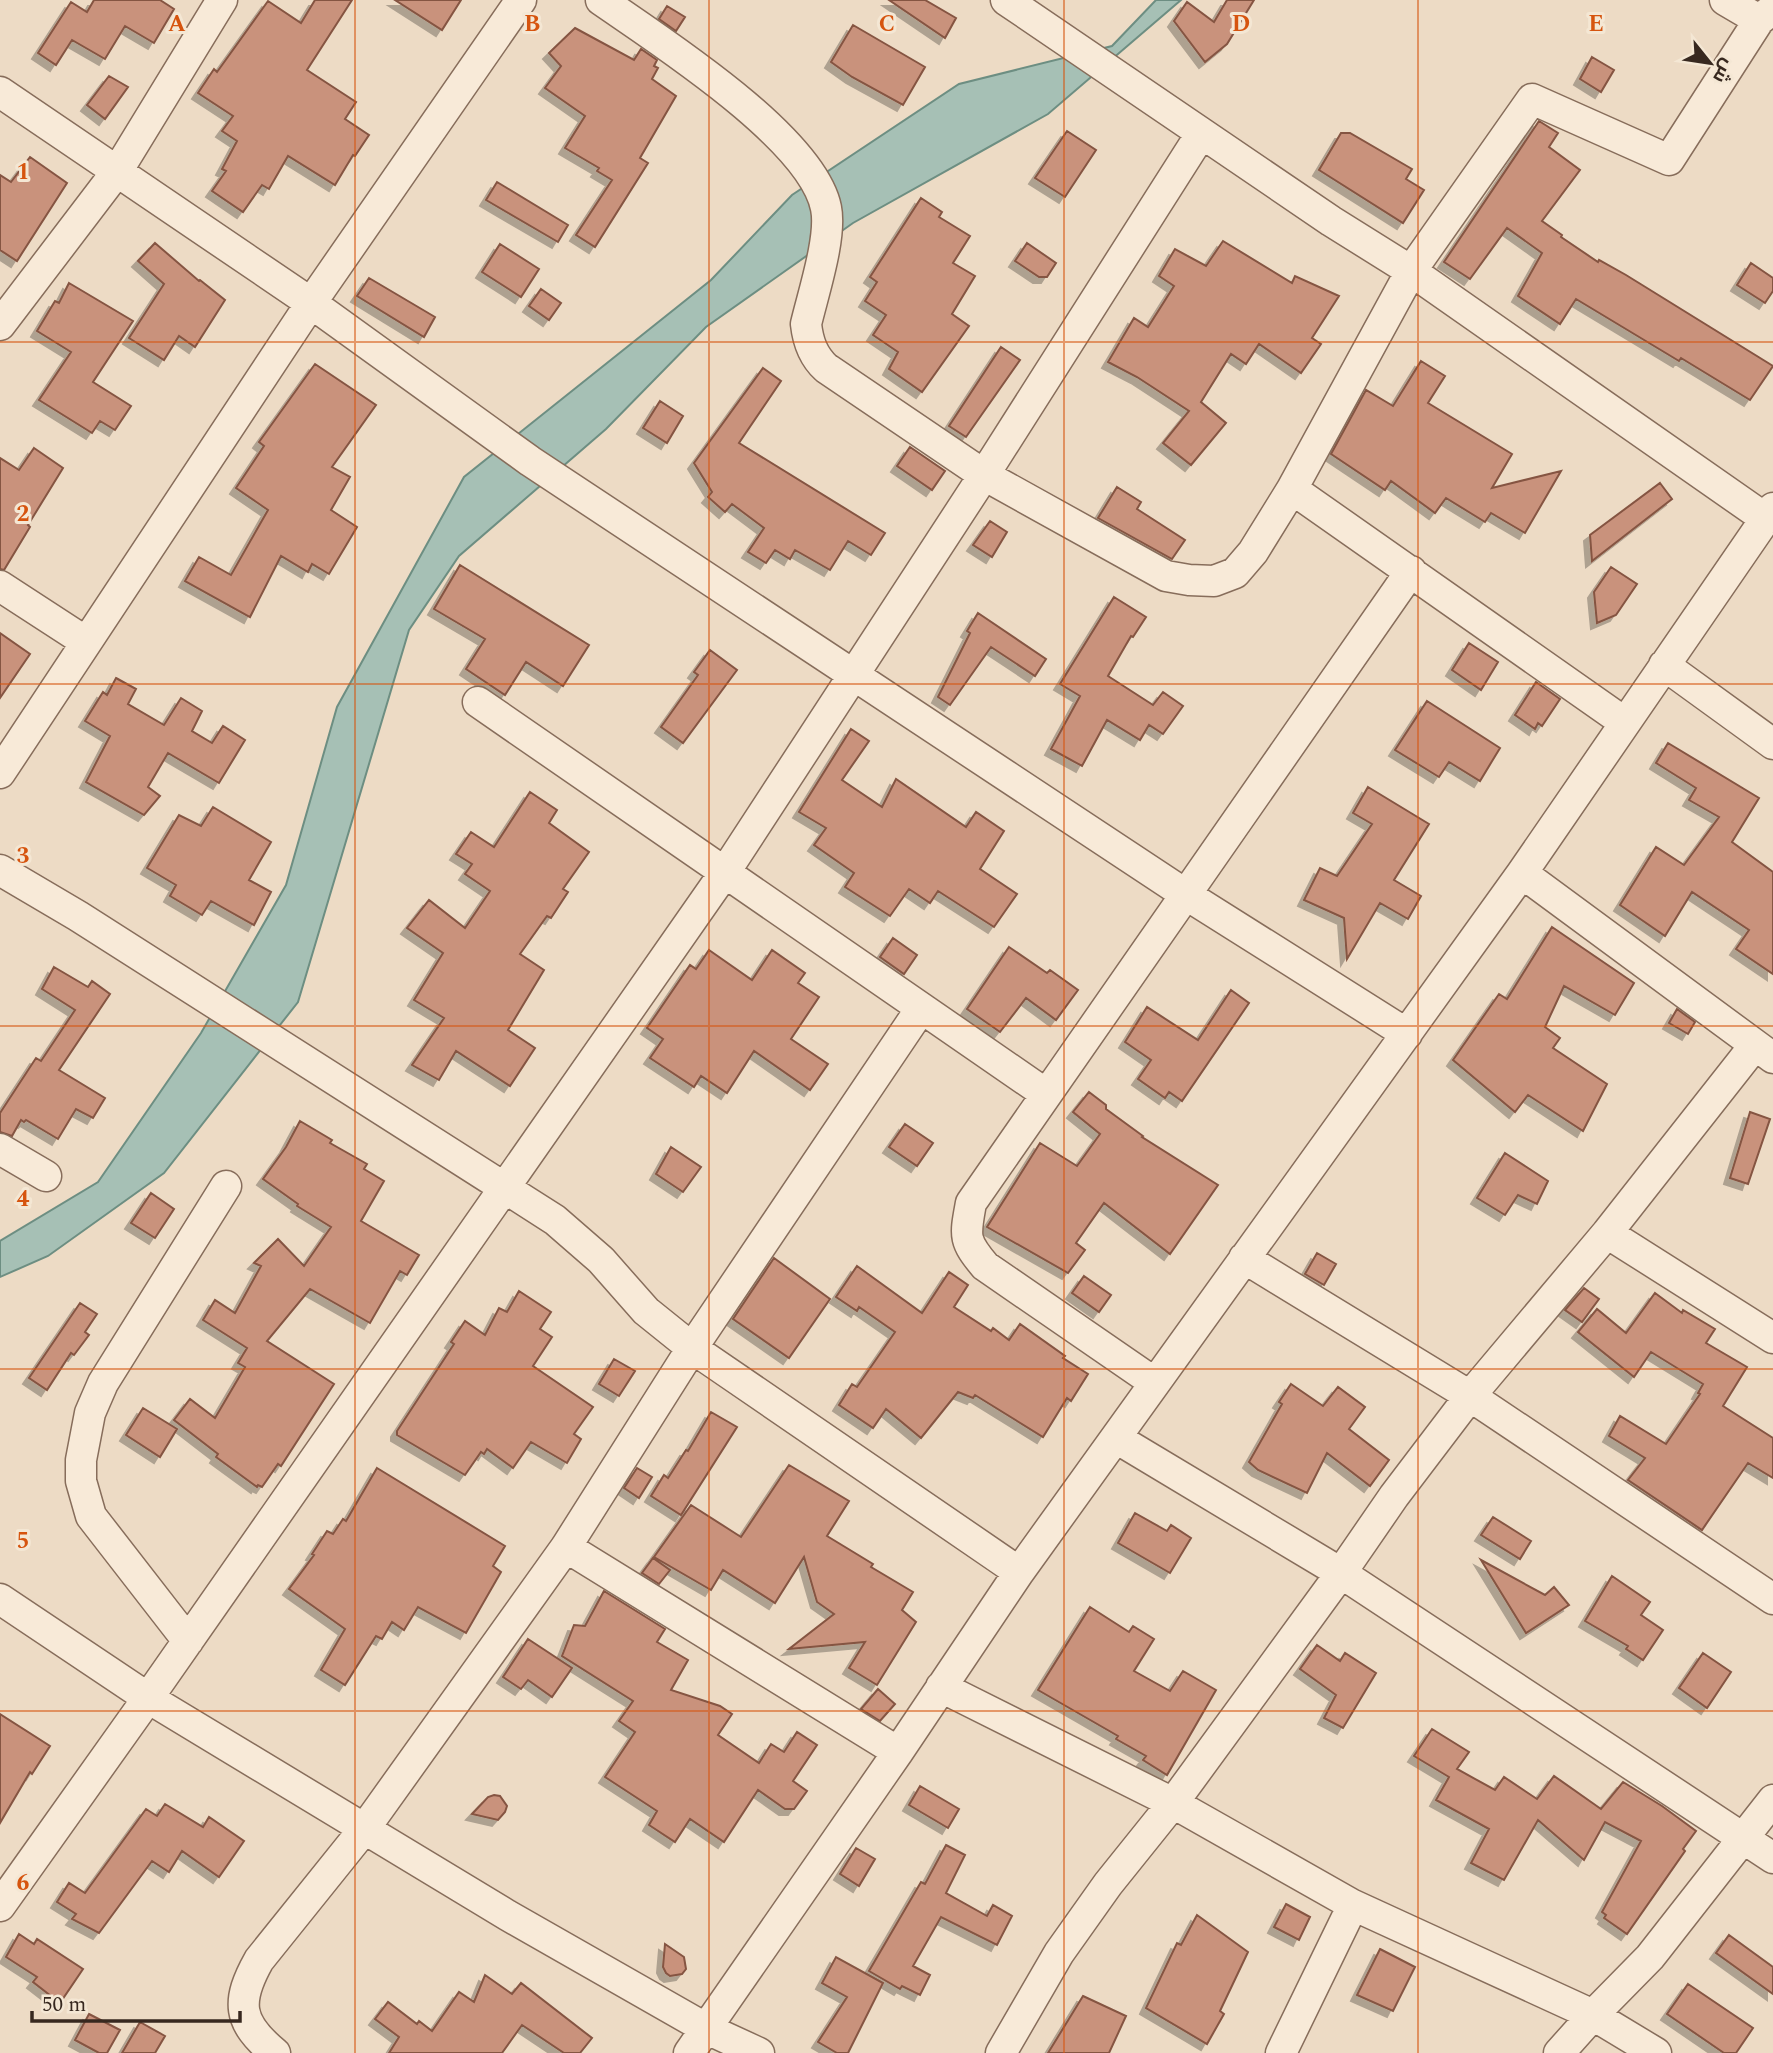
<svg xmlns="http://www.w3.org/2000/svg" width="1773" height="2053" viewBox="0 0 1773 2053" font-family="Spectral,Cairo,serif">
<defs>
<filter id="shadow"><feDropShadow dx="-6" dy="6" stdDeviation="0" flood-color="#0004"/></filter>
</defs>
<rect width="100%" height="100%" fill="#eddbc5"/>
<path fill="#a6c0b5" stroke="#6d8e82" stroke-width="2" d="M1156,0H1181L1048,114L853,223L706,327L606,429L459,556L409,630L298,1002L164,1173L48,1256L0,1277V1241L98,1182L201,1033L286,885L337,707L464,477L711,280L792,195L959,84L1112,46Z"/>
<path fill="#c9927c" stroke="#855442" stroke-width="2" filter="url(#shadow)" d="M94,0H160L174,9L154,43L125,26L105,59L72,40L56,65L38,53L71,2L87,12Z
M315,0H352L307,70L356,102L345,119L369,135L355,156L353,155L335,185L288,156L269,189L262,185L243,212L212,191L226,171L222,169L237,141L222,131L233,116L198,93L214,69L217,72L268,1L301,23Z
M395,0H461L442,30Z
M889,0H925L956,18L945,38Z
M1227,0H1254L1227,44L1205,62L1174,21L1187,2L1214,22Z
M667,6L685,17L676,31L659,19Z
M853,25L925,67L903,105L852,77L831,62Z
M575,28L634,60L641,49L657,60L654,66L658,68L652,79L676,96L640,158L648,163L595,247L576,235L612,180L597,171L599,168L565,148L585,116L545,88L561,66L549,53Z
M1592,57L1614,70L1601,92L1580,79Z
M109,76L128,87L105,119L87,105Z
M1539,121L1558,133L1549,147L1580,170L1542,221L1562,235L1561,237L1598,262L1599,260L1626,275L1773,366L1750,400L1681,358L1679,361L1576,299L1560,324L1518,296L1542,253L1507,228L1470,279L1444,262Z
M1067,131L1096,150L1065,197L1035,178Z
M1341,133H1350L1412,169L1406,179L1424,190L1403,223L1319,170Z
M30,157L67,183L17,261L0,250V175L11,182Z
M497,182L568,225L558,242L486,200Z
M921,198L942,212L939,217L970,236L953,263L975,276L952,314L969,326L922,392L889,369L898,352L873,335L886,315L865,301L877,282L870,277Z
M1223,241L1292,283L1295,276L1339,296L1312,338L1321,344L1301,373L1259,344L1246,364L1231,354L1201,402L1226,423L1191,465L1163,443L1189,411L1137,377L1108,362L1134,318L1148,327L1174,286L1159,276L1175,249L1206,266Z
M155,243L199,281L200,280L225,300L195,347L179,336L164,360L129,338L164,284L138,261Z
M1027,243L1056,263L1047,277H1039L1015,261Z
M500,244L539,269L521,297L482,272Z
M1751,263L1773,278V291L1765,303L1737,285Z
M369,278L435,317L424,337L357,296Z
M69,283L133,321L93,382L131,406L115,430L100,421L92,433L39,400L71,352L37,331L55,301L59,303Z
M541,289L561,303L549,320L529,306Z
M1001,347L1020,360L966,437L949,426Z
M1421,361L1445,376L1428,403L1512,454L1492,488L1561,471L1525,533L1491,513L1485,522L1446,498L1435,513L1391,481L1385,490L1331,454L1366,390L1393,406Z
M315,364L376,405L332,467L350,477L331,510L357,527L329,574L312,564L308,572L281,556L250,617L185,581L199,557L231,575L268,510L236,488L264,446L259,442Z
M763,368L781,381L739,443L885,533L871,555L848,541L830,570L795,550L790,559L775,550L766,563L748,552L764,528L732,504L725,512L708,497L712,492L694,463Z
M660,401L683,416L667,443L643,428Z
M910,447L945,471L932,490L897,466Z
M34,448L63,468L28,525L30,527L4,570L0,569V458L19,470Z
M1660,483L1672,499L1592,561L1590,535Z
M1117,487L1141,502L1137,509L1185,540L1172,559L1098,518Z
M990,521L1007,532L992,557L973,545Z
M460,565L589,645L563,686L526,662L505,695L466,669L485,639L434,609Z
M1611,567L1637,584L1616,615L1597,623L1594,592Z
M1114,597L1146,617L1133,637L1131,636L1108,676L1153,705L1163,692L1183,706L1163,734L1149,725L1140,740L1107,720L1082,766L1051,749L1080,696L1060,684Z
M978,613L1046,659L1035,676L991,647L950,705L938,697L970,633L967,631Z
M0,633L30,654L0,698Z
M1469,643L1498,662L1481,690L1452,670Z
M710,650L737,670L683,743L661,727L698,675L694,672Z
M116,678L136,689L128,704L164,725L181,698L202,711L192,731L212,743L223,726L245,740L219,783L168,753L148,787L160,796L144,815L86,782L110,736L85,721L103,692L107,695Z
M1536,682L1560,699L1542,726L1538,723L1535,729L1515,715Z
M1427,701L1500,748L1480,781L1449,762L1439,777L1395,750Z
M851,729L869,741L842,780L882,807L896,779L966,827L976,812L1004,831L980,869L1017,894L994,927L938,891L930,903L909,889L890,916L845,887L854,873L814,845L826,828L799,812Z
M1668,743L1759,798L1732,842L1773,872V974L1736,949L1749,930L1692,892L1665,936L1620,905L1656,847L1684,865L1719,817L1689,800L1696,788L1656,763Z
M1368,787L1429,824L1394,880L1421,896L1408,919L1380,903L1347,959L1344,918L1304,900L1320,868L1337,876L1372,824L1353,813Z
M530,792L557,810L549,823L589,852L563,889L568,892L551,918L547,916L520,954L544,970L508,1030L535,1048L510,1086L456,1051L439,1080L412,1065L444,1018L414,1000L443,953L407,928L429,900L465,928L490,891L465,874L472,864L456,854L471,832L494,847Z
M213,807L271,842L249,880L271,892L254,925L211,901L202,915L170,896L176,885L147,868L179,815L201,826Z
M1552,927L1634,983L1615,1015L1564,986L1545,1027L1560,1038L1553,1048L1607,1084L1583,1131L1528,1095L1515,1112L1453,1060L1499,994L1507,999Z
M893,938L917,955L904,974L880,957Z
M1009,947L1047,973L1050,970L1078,990L1056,1020L1026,998L1000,1032L967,1009Z
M709,950L752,980L772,950L805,973L798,983L819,997L791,1039L828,1064L810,1090L754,1051L727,1093L701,1076L694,1087L650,1058L663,1039L647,1028L690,965L696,969Z
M54,967L88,987L92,981L110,994L59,1070L105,1098L93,1118L76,1109L58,1139L26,1120L24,1122L21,1120L12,1136L0,1132V1113L36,1058L41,1061L75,1010L42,989Z
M1231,990L1249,1003L1182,1101L1169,1092L1165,1098L1138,1079L1151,1060L1125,1042L1147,1007L1198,1040Z
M1677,1009L1695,1022L1688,1034L1669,1023Z
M1089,1092L1106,1105V1109L1143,1136L1142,1137L1218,1185L1170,1254L1104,1203L1076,1243L1085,1250L1068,1273L987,1227L1040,1143L1077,1166L1100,1134L1073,1112Z
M1750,1112L1770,1119L1748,1184L1730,1178Z
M300,1121L332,1140L330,1143L367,1164L364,1169L384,1181L361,1221L419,1255L407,1275L400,1271L370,1323L310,1289L267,1341L334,1384L281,1466L278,1464L262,1487L258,1485L257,1487L216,1457L218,1454L174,1420L190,1399L215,1418L245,1367L238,1363L247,1348L203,1320L215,1300L235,1313L261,1266L254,1263L278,1239L304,1266L331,1227L297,1206L298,1204L263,1179L286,1147Z
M905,1124L933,1143L917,1166L889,1147Z
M671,1147L701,1167L683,1192L656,1174Z
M1505,1153L1548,1181L1537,1204L1518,1195L1505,1215L1477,1198Z
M151,1193L174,1209L155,1238L131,1223Z
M1317,1253L1336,1264L1324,1285L1305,1274Z
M774,1258L830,1299L789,1358L733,1319Z
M857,1266L922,1313L949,1272L968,1285L954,1307L991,1331L993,1328L1009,1340L1020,1324L1065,1356L1063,1358L1088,1374L1071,1401L1067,1398L1043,1437L975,1395L973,1398L958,1392L921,1438L886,1409L873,1428L839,1405L852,1384L857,1387L895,1332L859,1307L857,1311L836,1297Z
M1084,1276L1111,1295L1099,1312L1072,1293Z
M1584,1288L1599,1299L1582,1322L1565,1310Z
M519,1291L551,1312L540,1329L552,1337L533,1366L593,1407L574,1434L581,1439L567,1463L531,1442L513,1468L487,1449L484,1454L481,1452L465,1475L397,1435V1431L454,1344L451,1342L465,1321L485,1335L499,1308L507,1312Z
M1655,1293L1682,1313L1683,1310L1715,1329L1706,1343L1747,1367L1723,1406L1773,1438V1478L1748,1463L1702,1530L1628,1480L1645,1458L1609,1436L1620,1416L1666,1444L1700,1394L1698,1393L1703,1384L1651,1352L1634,1377L1578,1332L1597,1309L1626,1333Z
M80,1303L97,1314L85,1332L89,1335L74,1355L71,1353L47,1390L29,1378Z
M614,1359L635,1371L619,1396L599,1384Z
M1291,1384L1323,1406L1338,1387L1365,1407L1349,1429L1389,1460L1370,1486L1327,1453L1307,1493L1258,1470L1249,1462L1282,1404L1279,1402Z
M143,1408L177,1429L160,1457L126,1435Z
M711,1412L737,1427L681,1515L651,1496L664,1475L668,1478L686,1450L688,1451Z
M789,1465L849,1501L827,1536L873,1564L871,1567L913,1592L902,1610L916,1622L877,1685L849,1668L865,1642L789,1649L834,1614L817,1602L804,1557L775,1603L723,1570L711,1590L654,1557L691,1505L741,1537Z
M377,1468L505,1546L493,1566L501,1572L466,1633L418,1607L404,1630L392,1622L382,1639L376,1636L345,1685L321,1670L345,1629L289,1589L314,1555L312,1554L327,1531L333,1534L343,1519L346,1521Z
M637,1468L652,1477L639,1498L624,1488Z
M1135,1513L1167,1531L1171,1525L1191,1538L1170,1573L1118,1543Z
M1493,1517L1531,1541L1520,1559L1481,1535Z
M653,1558L670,1570L659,1584L642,1573Z
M1481,1560L1545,1595L1554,1587L1569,1605L1526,1633Z
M1612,1576L1650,1602L1641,1615L1663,1630L1643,1660L1626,1649L1628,1646L1585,1621Z
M604,1591L665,1629L657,1642L688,1660L671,1690L720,1706L732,1714L718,1735L759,1763L771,1744L784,1752L797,1732L817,1745L793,1781L807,1791L794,1809H785L758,1790L724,1842L690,1819L675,1842L649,1825L657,1811L605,1777L635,1732L619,1721L633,1701L562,1656L574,1625L585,1626Z
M1090,1607L1129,1632L1133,1626L1154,1639L1134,1671L1170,1691L1183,1671L1216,1690L1167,1775L1143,1760L1146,1756L1116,1739L1118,1736L1038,1690Z
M528,1639L572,1668L552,1697L528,1680L521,1689L503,1677Z
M1317,1645L1340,1661L1345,1653L1376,1673L1343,1728L1324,1718L1336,1695L1300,1669Z
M1703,1653L1731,1672L1707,1708L1679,1688Z
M878,1689L895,1704L880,1721L861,1709Z
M0,1714L50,1746L32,1774L30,1772L0,1823Z
M1432,1729L1469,1752L1457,1769L1495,1790L1504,1777L1537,1799L1554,1776L1601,1809L1623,1782L1662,1806L1696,1831L1683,1849L1685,1851L1627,1934L1604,1918L1606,1915L1602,1912L1641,1841L1605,1822L1584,1860L1538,1820L1504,1880L1471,1863L1489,1829L1436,1800L1449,1777L1414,1756Z
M920,1786L959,1809L948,1828L909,1805Z
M494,1795L500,1796L507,1806L505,1812L498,1820L472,1814L488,1797Z
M165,1804L203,1827L209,1817L244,1841L219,1877L182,1851L169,1872L152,1861L99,1933L72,1919L76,1914L57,1902L69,1883L85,1893L146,1809L157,1816Z
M946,1845L965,1855L946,1893L987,1916L993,1905L1012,1916L997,1945L941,1917L913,1966L930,1975L920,1995L902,1986L900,1989L869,1971L921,1882L925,1884Z
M856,1848L875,1859L859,1886L840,1874Z
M1286,1904L1310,1917L1299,1940L1274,1927Z
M1197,1915L1248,1952L1220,2011L1224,2014L1207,2044L1146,2008L1177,1943L1181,1945Z
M19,1934L34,1944L37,1939L83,1969L60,2003L33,1982L37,1977L6,1957Z
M1729,1935L1773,1967V1994L1716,1953Z
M665,1944L684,1957L686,1969L682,1974L670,1976L666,1973L663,1967Z
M1380,1949L1415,1967L1393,2011L1357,1995Z
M836,1957L883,1983L848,2053H837L818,2042L847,1997L822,1983Z
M485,1975L512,1994L521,1983L592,2038L580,2053H564L522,2025L502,2053H389L399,2037L375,2019L388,2002L417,2024L419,2021L432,2031L459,1992L474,2002Z
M1688,1984L1753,2028L1736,2053H1724L1667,2014Z
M1083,1996L1126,2016L1109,2053H1048Z
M89,2014L120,2030L107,2053H99L75,2040Z
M140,2022L165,2036L155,2053H122Z"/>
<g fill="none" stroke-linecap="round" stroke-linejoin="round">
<g stroke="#876d5b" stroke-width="33">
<path id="minor" d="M601,0C660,41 812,138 826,208C832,237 813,294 806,324C808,342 813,356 826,368L984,475L1166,576L1189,580L1214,581L1235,573L1253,552L1292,489L1411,271L1532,99L1669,160L1759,20L1773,9
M1006,0L1331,221L1411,271L1766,519
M1725,0L1759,20
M0,92L311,303L530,461L1185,894L1407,1034
M0,325L118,170L222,0
M1292,489L1624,722
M0,586L86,642
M1664,665L1773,744
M478,702L1046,1094
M0,773L311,303L521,0
M0,870L78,916L555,1220L601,1260L646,1311L692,1348L1019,1572
M1522,873L1773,1058
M0,1149L46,1176
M1607,1233L1773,1338
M1244,1258L1470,1396L1773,1599
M1155,1383L985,1266C963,1240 965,1236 971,1203L1411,571
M1116,1438L1341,1573L1773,1858
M566,1547L898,1752
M0,1599L148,1698L507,1915L707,2029L759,2053
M188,1641L91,1516L81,1481V1460L90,1413L103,1383L226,1186
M941,1687L1173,1803L1353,1905L1593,2015L1656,2053
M0,1906L148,1698L725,872L984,475L1201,134
M275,2053C237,2022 236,2001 259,1960L365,1828L566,1547L692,1348L920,1010
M689,2053L898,1752L1019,1572L1522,873L1773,508
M1001,2053L1059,1953L1108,1884L1173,1803L1341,1573L1394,1496L1470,1396L1607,1233L1755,1045
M1281,2053L1353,1905
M1559,2053L1593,2015L1650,1957L1773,1800"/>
</g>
<use href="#minor" stroke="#f8ead8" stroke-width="30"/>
</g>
<path fill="none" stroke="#d6540e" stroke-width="2" stroke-opacity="0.55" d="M355,0V2053M709,0V2053M1064,0V2053M1418,0V2053M0,342H1773M0,684H1773M0,1026H1773M0,1369H1773M0,1711H1773"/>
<g font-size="23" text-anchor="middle" font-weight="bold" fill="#d6540e" stroke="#f4e7d4" stroke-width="6" stroke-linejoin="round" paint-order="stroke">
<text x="177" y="31">A</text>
<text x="532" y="31">B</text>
<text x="887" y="31">C</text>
<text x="1241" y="31">D</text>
<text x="1596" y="31">E</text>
<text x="23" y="179">1</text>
<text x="23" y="521">2</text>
<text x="23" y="863">3</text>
<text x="23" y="1206">4</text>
<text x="23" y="1548">5</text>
<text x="23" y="1890">6</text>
</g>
<g transform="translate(1710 63) rotate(120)" stroke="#f4e7d4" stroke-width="5" paint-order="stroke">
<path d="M0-5L12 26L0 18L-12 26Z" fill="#37281f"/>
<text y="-10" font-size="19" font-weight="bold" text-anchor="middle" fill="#37281f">ش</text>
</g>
<path d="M32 2011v10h208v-10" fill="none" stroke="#37281f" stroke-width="3.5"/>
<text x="42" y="2011" font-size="21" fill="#37281f" stroke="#f4e7d4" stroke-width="5" paint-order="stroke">50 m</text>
</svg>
